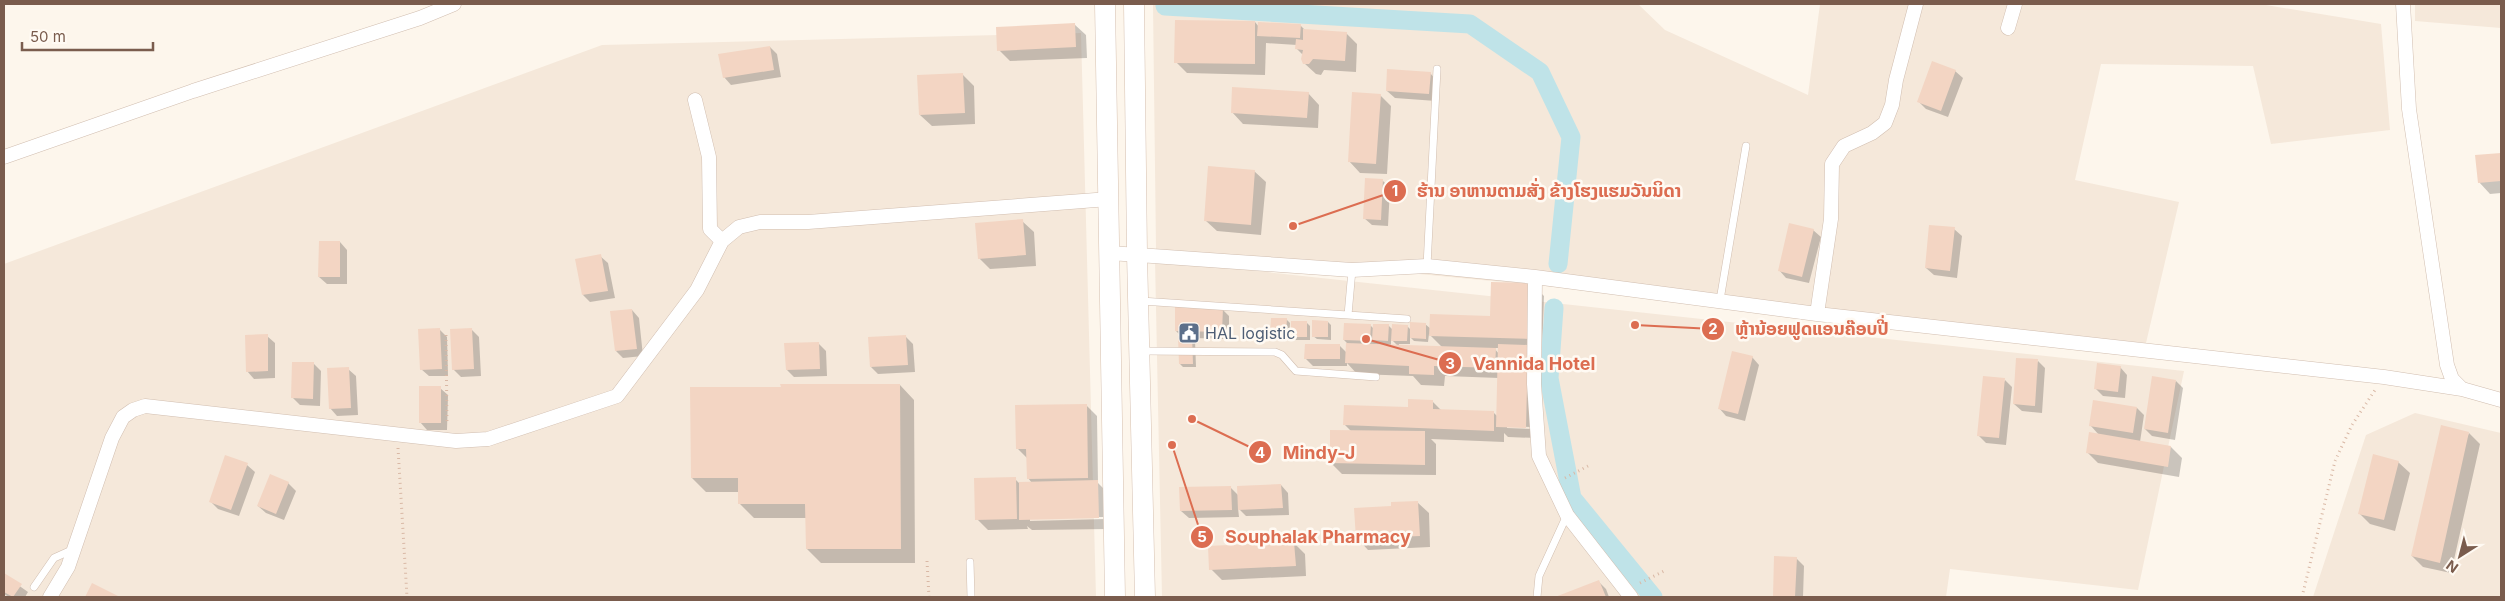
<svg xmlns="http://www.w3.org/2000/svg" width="2505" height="601" viewBox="0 0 2505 601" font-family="Inter,'Noto Sans Lao',sans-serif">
<rect width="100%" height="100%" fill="#fdf6ec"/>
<path fill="#f5e8da" d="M1153,4H1638L1665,30L1808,95L1820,4H2260L2381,24L2390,130L2271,144L2253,66L2101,64L2075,180L2179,202L2146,343L1156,249Z
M2415,4H2501V28L2415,21Z
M1081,33L1096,597H4V264L602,45Z
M1155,260L2184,371L2138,590L1950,569L1946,597H1162Z
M2415,413L2501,433V597H2313L2366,435Z"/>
<path fill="#0003" fill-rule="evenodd" d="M1171,4H1245V10L1176,9Z
M1255,22L1259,27L1300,25L1306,31L1346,33L1357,44L1356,72L1324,70L1321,75L1316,74L1304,63L1303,55L1297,49V45L1266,43L1265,75L1187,73L1176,62Z
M1074,24L1086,35L1087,58L1010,61L999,50Z
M770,47L777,54L781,77L731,85L724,77Z
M1955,71L1963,78L1948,117L1926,109L1919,102Z
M1430,73L1437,81L1436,101L1395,98L1387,91Z
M963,75L974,86L975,124L932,126L920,115Z
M1308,93L1319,105L1318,128L1243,124L1232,112Z
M1380,95L1391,106L1387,174L1360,173L1349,161Z
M2501,154V193L2490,194L2479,182L2477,156Z
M1254,171L1266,182L1261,235L1217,231L1205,220Z
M1382,180L1390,188L1388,226L1372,225L1364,218Z
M1022,221L1034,232L1036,266L990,269L979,258Z
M1954,229L1962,236L1957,278L1934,275L1926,268Z
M1813,230L1821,237L1809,283L1786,278L1779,270Z
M340,242L347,250V284H327L319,277Z
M600,256L608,263L615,298L590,302L583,295Z
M1532,284L1544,296L1542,350H1531L1536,438L1508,437L1504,433V442L1431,439L1436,444V475L1342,474L1331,463L1351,431L1345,425L1432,401L1442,411L1494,413L1498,417L1499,378L1445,376L1444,386L1421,385L1413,376L1357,374L1347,363V366H1313L1306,359L1339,345L1347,353V343L1344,340L1370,325L1374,329L1388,325L1393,330L1407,326L1411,330L1425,324L1431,329L1491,317ZM1429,334L1443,348L1399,346V344H1410V337L1414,341L1428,342ZM1391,339L1398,346H1391ZM1494,348H1500L1499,354ZM1507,426L1532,427V429L1507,428Z
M1222,309L1229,316V339L1193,338L1195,340L1196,367H1183L1180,364L1182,337L1176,331Z
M632,310L639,318L643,356L623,358L616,351Z
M1286,319L1290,323L1289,338L1275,337L1271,334Z
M1306,322L1310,326V340H1295L1292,336Z
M1328,322L1331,325V340L1317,339L1313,336Z
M439,329L447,337L448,376H429L421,369Z
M471,329L479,337L481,376L461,377L453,369Z
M267,336L275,343V378L254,379L247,371Z
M906,337L913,344L915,372L878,374L871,367Z
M818,343L826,351L827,376L794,377L787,370Z
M1752,357L1759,365L1745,421L1726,416L1719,408Z
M2038,361L2045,368L2042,413L2022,411L2014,404Z
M313,363L321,371L320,406L300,405L293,398Z
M2120,367L2127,375L2125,398L2103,396L2096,389Z
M348,369L356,376L358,415L337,416L330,408Z
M2005,380L2012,387L2006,445L1986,443L1978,435Z
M2176,381L2183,388L2175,440L2152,436L2145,429Z
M900,385L914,400L915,563H821L807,549V518H754L740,504L739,492H706L692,478Z
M440,388L448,395L447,430H427L420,422Z
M1086,405L1097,416L1098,483L1108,493L1109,529L1032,530L1027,526L1028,529L988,530L977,519L1015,479L1019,483H1032L1028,478V459L1018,449ZM1105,517V519L1030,521V518Z
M2137,408L2144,415L2140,442L2171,447L2182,458L2179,477L2098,463L2087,452L2099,435L2091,426Z
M2469,433L2480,444L2451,573L2423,567L2412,556Z
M2398,462L2410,473L2395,531L2370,524L2359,513Z
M247,465L255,472L239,516L218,509L210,501Z
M288,483L296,491L284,520L266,513L258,506Z
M1281,485L1288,493L1289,515L1246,516L1238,508L1239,517L1189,518L1181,511L1230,487L1238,495Z
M1417,502L1429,513L1430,547L1368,550L1357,538L1392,508Z
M1294,543L1305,554L1306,576L1222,580L1211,569Z
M1776,558H1796L1804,566L1803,597H1774Z
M4,575L28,592L25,597H9L4,594Z
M1599,582L1606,589L1609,597H1560Z"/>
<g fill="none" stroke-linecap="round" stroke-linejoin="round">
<path stroke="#bfe3e8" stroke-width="19" d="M1165,6L1470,24L1540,72L1571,137L1558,264
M1554,308L1549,378L1572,498L1653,597"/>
</g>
<path fill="#f3d5c3" d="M1175,20L1255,21V64L1174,63Z
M1258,22L1301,24L1300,38L1257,36Z
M1075,23L1076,47L997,51L996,27Z
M1303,29L1347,32L1345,61L1313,59L1309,64H1303L1301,59L1303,50L1295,49L1296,39L1303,40Z
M770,46L774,70L723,78L718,54Z
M1932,61L1956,70L1941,111L1917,102Z
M1387,69L1431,72L1429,94L1386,91Z
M963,73L965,113L919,115L917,75Z
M1232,87L1309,92L1307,118L1231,113Z
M1352,92L1381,94L1376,164L1348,162Z
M2501,153V181L2478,183L2475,155Z
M1208,166L1255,170L1251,225L1204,221Z
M1365,178L1383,179L1381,220L1363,219Z
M1023,219L1026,255L978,259L975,223Z
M1789,223L1814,229L1802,277L1778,271Z
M1929,225L1955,227L1950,271L1925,268Z
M319,241H340V277H318Z
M601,254L608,291L582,295L575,259Z
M1491,282L1533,283L1532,339L1429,336L1430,314L1490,316Z
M1175,306L1223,308L1222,332L1175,331Z
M632,309L637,349L615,351L610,311Z
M1271,318H1287L1286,335L1270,334Z
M1312,320L1328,321V337H1312Z
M1291,321H1307V337H1291Z
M1410,322L1426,323V339L1410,338Z
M1344,323L1371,324L1370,341L1343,340Z
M1373,324H1389L1388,341L1372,340Z
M1392,324L1408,325L1407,341H1391Z
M440,328L442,369L420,370L418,329Z
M472,328L474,369L452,370L450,329Z
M268,334V371L246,372L245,335Z
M906,335L908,365L870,367L868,337Z
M1192,335L1193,364H1179L1178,336Z
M819,342L820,369L786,370L784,343Z
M1346,343L1496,348L1495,368L1434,366V375L1409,374V366L1345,363Z
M1305,344H1340V359H1304Z
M1498,344L1528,345L1526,428L1496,427Z
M1732,351L1753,356L1738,414L1718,409Z
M2016,358L2038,359L2035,406L2013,404Z
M292,362H314L313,399L291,398Z
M2097,363L2121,366L2118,392L2094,389Z
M349,367L351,408L329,409L327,368Z
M1983,376L2005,378L1999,438L1977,436Z
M2152,376L2176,380L2168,433L2144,429Z
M780,384H900L901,549H806L805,504H738V478H691L690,387H781Z
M419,386H441V423H419Z
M1408,399L1433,400V409L1494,411V431L1343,425L1344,405L1408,407Z
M2093,400L2137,407L2133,433L2089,426Z
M1087,404L1088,478L1027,479L1026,449H1016L1015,405Z
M2441,425L2469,432L2440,563L2411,556Z
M1330,430L1425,431V465L1330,463Z
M2089,432L2171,446L2168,467L2086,453Z
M2373,454L2399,461L2384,520L2358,514Z
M225,455L248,463L231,510L209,502Z
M270,474L289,482L276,514L257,506Z
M1016,477L1017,519L975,520L974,478Z
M1098,480L1099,518L1019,520V482Z
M1281,484L1283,508L1238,510L1237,486Z
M1231,486L1232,510L1180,511L1179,487Z
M1418,501L1420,536L1356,539L1354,508L1391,506V502Z
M1294,542L1296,566L1209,570L1208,546Z
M1774,556L1797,557L1795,597H1773Z
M4,573L22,584L13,597L4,592Z
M1599,580L1606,597H1555Z
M92,583L120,597H85Z"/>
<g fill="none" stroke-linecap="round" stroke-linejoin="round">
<g stroke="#d1beb0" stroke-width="8">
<path id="lane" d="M1427,266L1437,69
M1720,300L1746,146
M1141,301L1407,319
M1348,315L1352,270
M1142,351L1275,352L1282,355L1296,371L1376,377
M970,562L971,597
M34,587L54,558L74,549
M1537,597L1539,576L1567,515"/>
</g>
<g stroke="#d1beb0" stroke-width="15">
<path id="street" d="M2403,4L2409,109L2447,365L2452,379L2462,389
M2008,28L2015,4
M695,100L709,157L710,229L722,241
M4,157L193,91L420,18L454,4
M1110,253L1352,270L1427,266L1535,277L1817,314L2384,377L2462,389L2501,400
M1535,277L1534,384L1539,456L1567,515L1631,597
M1817,314L1831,219L1832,164L1844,146L1872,133L1885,123L1892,105L1896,80L1916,4
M50,597L68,567L112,438L123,417L133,410L145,406L456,441L488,439L617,396L697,290L722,241L739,227L760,222H808L1109,199"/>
</g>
<g stroke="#d6c0b0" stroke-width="21">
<path id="secondary" d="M1105,4L1115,597
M1134,4L1137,254L1145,597"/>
</g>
<path stroke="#d9b8a5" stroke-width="3" stroke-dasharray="1 4" stroke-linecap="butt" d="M446,335L447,424
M398,448L407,597
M1565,478L1588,466
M927,561L929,597
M1640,583L1664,571
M2302,597L2335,461L2352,425L2375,390"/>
<use href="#lane" stroke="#fff" stroke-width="7"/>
<use href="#street" stroke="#fff" stroke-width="14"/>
<use href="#secondary" stroke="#fff" stroke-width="20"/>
</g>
<defs>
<g id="civic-square" transform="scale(1.125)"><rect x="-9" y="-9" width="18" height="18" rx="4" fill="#5c6f8a" stroke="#fffaf3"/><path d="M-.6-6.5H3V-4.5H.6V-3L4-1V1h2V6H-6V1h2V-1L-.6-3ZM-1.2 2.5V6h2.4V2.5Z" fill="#fff"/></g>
</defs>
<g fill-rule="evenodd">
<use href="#civic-square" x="1189" y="333"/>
</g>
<g text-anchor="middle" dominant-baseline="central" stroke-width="5" stroke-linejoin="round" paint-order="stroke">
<g font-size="16" fill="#4e5e75" stroke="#fffaf3" text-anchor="start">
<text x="1205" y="333">HAL logistic</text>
</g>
</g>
<path fill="none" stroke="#dc6d51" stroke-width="2" d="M1293 226L1395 191M1635 325L1713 329M1366 339L1450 363M1192 419L1260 452M1172 445L1202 537"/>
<g fill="#dc6d51" stroke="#fffaf3" stroke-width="2">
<circle cx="1293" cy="226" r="5"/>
<circle cx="1635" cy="325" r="5"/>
<circle cx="1366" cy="339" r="5"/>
<circle cx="1192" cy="419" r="5"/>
<circle cx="1172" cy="445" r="5"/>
<circle cx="1395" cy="191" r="12"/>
<circle cx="1713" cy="329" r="12"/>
<circle cx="1450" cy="363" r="12"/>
<circle cx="1260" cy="452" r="12"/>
<circle cx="1202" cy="537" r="12"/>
</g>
<g font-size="15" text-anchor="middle" font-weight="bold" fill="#fff">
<text x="1395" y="196">1</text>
<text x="1713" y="334">2</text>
<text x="1450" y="369">3</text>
<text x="1260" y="458">4</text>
<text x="1202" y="542">5</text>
</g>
<g font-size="18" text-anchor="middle" font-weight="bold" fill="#dc6d51" stroke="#fffaf3" stroke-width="5" stroke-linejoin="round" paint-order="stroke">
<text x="1549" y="197">ຮ້ານ ອາຫານຕາມສັ່ງ ຂ້າງໂຮງແຮມວັນນິດາ</text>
<text x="1812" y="335">ຫຼ້ານ້ອຍຟູດແອນຄ໊ອບປີ່</text>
<text x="1534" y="370">Vannida Hotel</text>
<text x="1319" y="459">Mindy-J</text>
<text x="1318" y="543">Souphalak Pharmacy</text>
</g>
<rect width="2505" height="601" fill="none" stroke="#7a5c4d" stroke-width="10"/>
<g transform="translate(2460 556) rotate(216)" stroke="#fffaf3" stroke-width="4" paint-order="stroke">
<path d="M0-4L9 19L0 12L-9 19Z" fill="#7a5c4d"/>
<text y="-8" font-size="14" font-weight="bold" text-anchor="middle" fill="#7a5c4d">N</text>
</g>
<path d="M22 42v8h131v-8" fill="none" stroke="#7a5c4d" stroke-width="2.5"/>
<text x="30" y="42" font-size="15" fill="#7a5c4d" stroke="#fffaf3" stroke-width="4" paint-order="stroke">50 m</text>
</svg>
